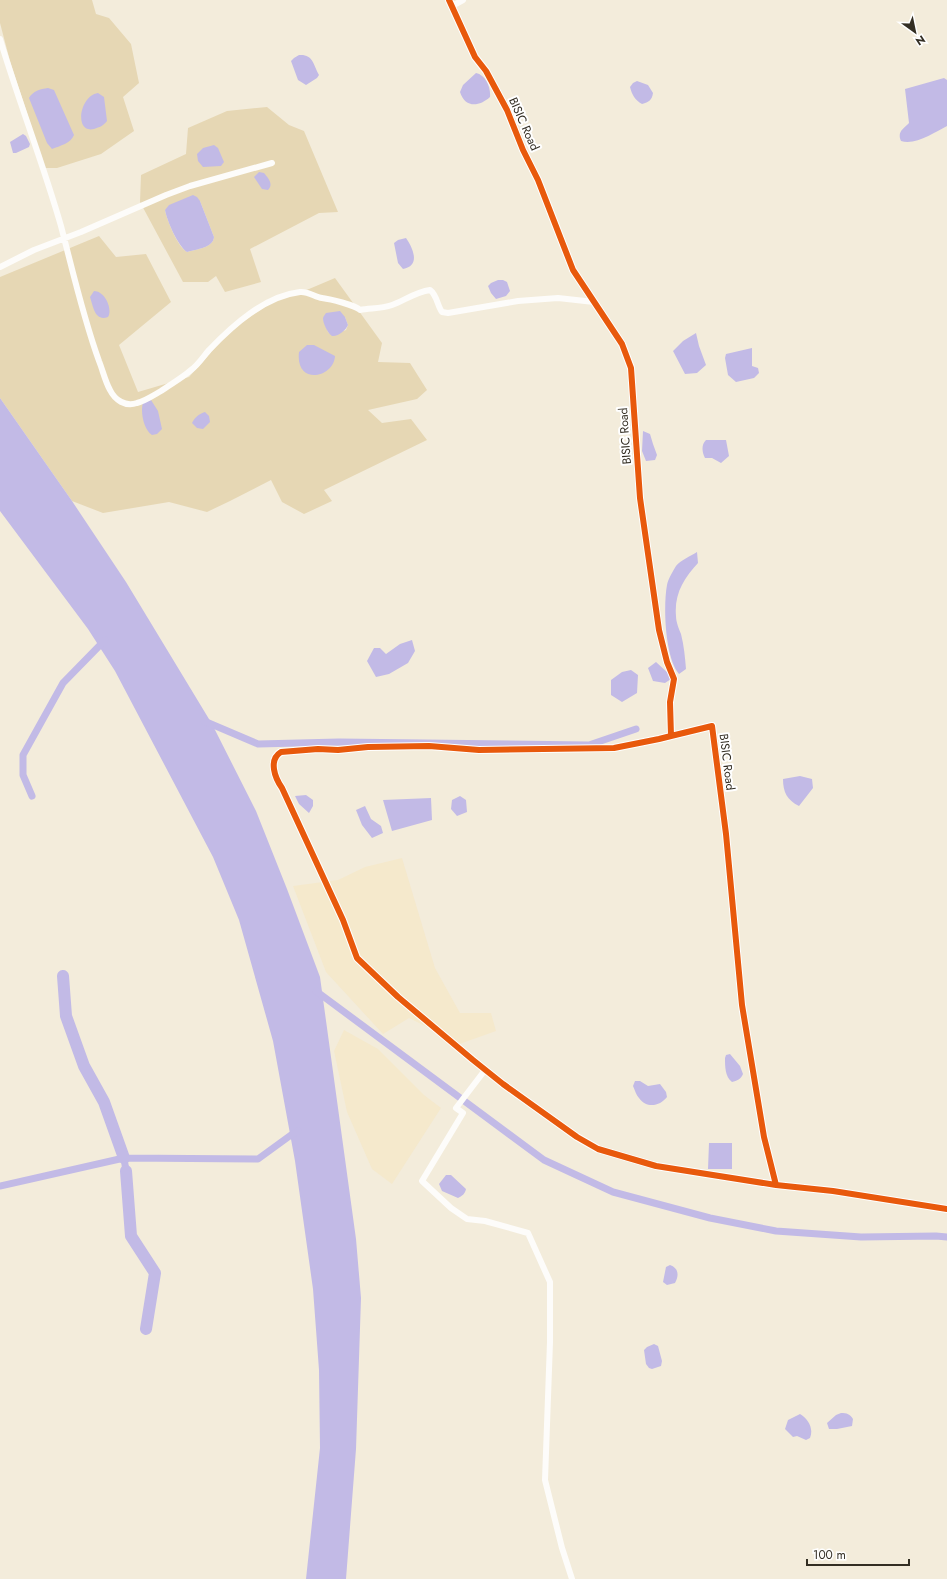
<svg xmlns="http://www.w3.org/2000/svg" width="947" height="1579" viewBox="0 0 947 1579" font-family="Jost,sans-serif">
<rect width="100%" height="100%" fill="#f3ecdb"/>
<path fill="#f5e9cc" d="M402,858L435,968L460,1013H491L496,1031L451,1047L429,1028L409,1018L383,1034L326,972L293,886L338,880L365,867Z
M344,1030L378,1049L424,1095L441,1108L392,1184L372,1169L347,1112L334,1051Z"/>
<path fill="#e6d7b4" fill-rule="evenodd" d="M0,0H92L96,14L109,18L131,44L139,83L123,97L134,131L101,154L57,168H45L10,61L0,23Z
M267,107L289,125L304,131L338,212L319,213L250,249L261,282L225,292L216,276L208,282H183L140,202L141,175L186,154L188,128L227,111ZM200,201L214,237C213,248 197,249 187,252C178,247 167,221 165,210Z
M99,236L116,257L146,254L171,302L119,345L138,392L189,377L232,329L277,299L309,289L335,278L382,343L378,362L410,363L427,390L417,399L368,410L382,423L411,419L427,440L324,490L332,501L304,514L282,502L271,480L230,501L207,512L169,502L103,513L72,501L0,398V277ZM345,317L348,325L346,330L332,335L328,332L323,319Z"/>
<path fill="#c2bae6" d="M299,55C313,54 313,64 319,75L317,78L306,85L298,80L291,61L294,58Z
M476,73C486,75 491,88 490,97C479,107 465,108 460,92L463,85Z
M944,78L947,80V126C935,132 915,146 901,141C897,132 903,129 909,123L905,89Z
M637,81L648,85L653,93C652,100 649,102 642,104C635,100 632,95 630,87L633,83Z
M48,88L54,90L74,135C71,143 60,146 52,149L47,143L29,98C33,91 40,89 48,88Z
M98,93L104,97L107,121C103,126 100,127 94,129C74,134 79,96 98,93Z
M23,134L26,136L30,144L29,147L16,153H13L10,142Z
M214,145L218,148L224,162L221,166L203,167L198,161L197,154L203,148Z
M259,172L264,173C268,178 274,184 268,190L262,189L254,177Z
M193,195L197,197L200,201L214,237C213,248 197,249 187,252C178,246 167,221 165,210L169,205Z
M406,238C413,248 421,266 403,269L398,263L394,243L398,240Z
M498,280H503L507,282L510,291L506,296L496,299L491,293L488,286L491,283Z
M94,291C105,291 113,309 108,317C95,322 93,306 90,297Z
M340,311L345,317L348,325C346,330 338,337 332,336C328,334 323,323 323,319C323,316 325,315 326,313Z
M696,333L699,346L706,365L697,373L685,374L673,351L683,341Z
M307,345H314L335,356C334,378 295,386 299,352Z
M752,348V366L758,368L759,373L754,378L736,382L728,375L725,358L726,354Z
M0,398L72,501L126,582L212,724L256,811L287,889L320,977L356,1239L361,1298L356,1449L346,1579H306L320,1448L319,1370L313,1289L295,1161L273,1041L239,920L213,857L115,671L88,629L0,511Z
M151,400L158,411L162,429L157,434L152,435C144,430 140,412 143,403Z
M205,412L209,416L210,422L203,429L197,428L192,423C195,417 199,414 205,412Z
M643,431L650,434L653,444L657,455L655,460L646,461L642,451Z
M706,440H726L729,456L721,463L712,458H705C702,452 701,445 706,440Z
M697,552L698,563C684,578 674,594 676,616C676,622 679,629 681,634C684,646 685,657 686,669L679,674C665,658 663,606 667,585C668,579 673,571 676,566C681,560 691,556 697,552Z
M412,640L415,651L408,663L389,674L376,677L367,661L374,648H380L386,654L400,644Z
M656,662L668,673L671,679L665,683L653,681L648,668Z
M631,670L638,675L637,693L622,702L611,695V680L622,672Z
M800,776L812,779L813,788L799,806C787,800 783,792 783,779Z
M306,795L313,800V806L309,813L299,804L295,796Z
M460,796L466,800L467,812L457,816L451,809L452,800Z
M431,798L432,820L392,831L383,800Z
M365,806L371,819L381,826L383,833L372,838L362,825L356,810Z
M730,1054L740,1066L743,1074C741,1079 737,1081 732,1082C725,1077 725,1066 725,1058L726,1055Z
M635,1081H640L648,1086L660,1084L666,1092L667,1097C660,1106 647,1109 639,1098C636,1095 635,1090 633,1086Z
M709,1143H732V1169H708Z
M446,1175H451L466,1189C465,1194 462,1196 458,1198L442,1191L439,1184Z
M670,1265C679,1268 679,1276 675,1283L667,1285L663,1282L666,1267Z
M654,1344L658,1346L662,1361L661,1366L652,1369L649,1368L646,1364L644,1350L647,1347Z
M841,1413C847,1413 850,1414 853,1419L852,1426L837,1429H829L827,1423L836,1415Z
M800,1414C808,1419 814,1428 810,1438L806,1440L797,1436L793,1437L785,1429L788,1420Z"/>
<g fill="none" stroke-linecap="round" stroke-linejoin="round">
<path stroke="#c2bae6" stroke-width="7" d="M204,721L258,744L339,742L589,745L636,729
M32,796L23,775V755L63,683L105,640
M316,991L544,1160L613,1192L710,1218L776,1231L861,1237L936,1236L947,1237
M126,1171L124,1158L258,1159L291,1135L298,1131
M0,1186L124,1158"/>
<path stroke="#c2bae6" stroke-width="12" d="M63,976L66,1016L84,1066L104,1102L124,1158
M126,1171L131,1236L155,1273L146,1329"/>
<path stroke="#fdfcfa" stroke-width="6" d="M449,0L475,57L486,71L507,110L523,150L538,180L573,270L622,344L631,368L640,498L659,630L667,662L674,679L670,702L671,736L712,726L726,834L742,1005L764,1137L776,1185
M452,6L463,0
M0,39C19,102 43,163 61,226C73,272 83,317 99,361C103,371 105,381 110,390C115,400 125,407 137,403C145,401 154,395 161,391C171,384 182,378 191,370C198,365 203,357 209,350C233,325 265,296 300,292C308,291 315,297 322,298C330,299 355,305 360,310C371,308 381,309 392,305C405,300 416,292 430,290C437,295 437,305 442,312L448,313L518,301L558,298L594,302
M0,267L34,250L81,232L166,195L190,186L272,163
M671,736L659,739L614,748L479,750L429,746L368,747L338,750L318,749L281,752C268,760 275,778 282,788L343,920L357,958L398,997L473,1060L503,1084L577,1137L598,1149L656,1166L776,1185L833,1191L947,1209
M485,1070L456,1108L463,1113L422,1181L451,1208L467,1219L485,1221L528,1233L550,1282V1342L545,1480L562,1548L572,1579"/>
<g stroke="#fff" stroke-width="8">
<path id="cycleway" d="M449,0L475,57L486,71L507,110L523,150L538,180L573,270L622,344L631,368L640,498L659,630L667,662L674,679L670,702L671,736L712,726L726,834L742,1005L764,1137L776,1185
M671,736L659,739L614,748L479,750L429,746L368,747L338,750L318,749L281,752C268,760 275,778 282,788L343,920L357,958L398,997L473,1060L503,1084L577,1137L598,1149L656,1166L776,1185L833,1191L947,1209"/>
</g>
<use href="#cycleway" stroke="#e8590c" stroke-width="6"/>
</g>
<g text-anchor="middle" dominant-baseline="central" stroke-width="4" stroke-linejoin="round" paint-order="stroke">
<g font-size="12" fill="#332e23" stroke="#fff">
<text transform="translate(524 124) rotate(66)">BISIC Road</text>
<text transform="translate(625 436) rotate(-94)">BISIC Road</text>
<text transform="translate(727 762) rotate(83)">BISIC Road</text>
</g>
</g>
<g transform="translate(915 32) rotate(147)" stroke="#ffffff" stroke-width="3" paint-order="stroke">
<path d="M0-3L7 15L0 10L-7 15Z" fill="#332e23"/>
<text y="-6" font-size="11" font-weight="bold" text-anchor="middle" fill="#332e23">N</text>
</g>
<path d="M807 1559v6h102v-6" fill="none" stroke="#332e23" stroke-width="2"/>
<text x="813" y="1559" font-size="12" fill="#332e23" stroke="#ffffff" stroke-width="3" paint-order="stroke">100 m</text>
</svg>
